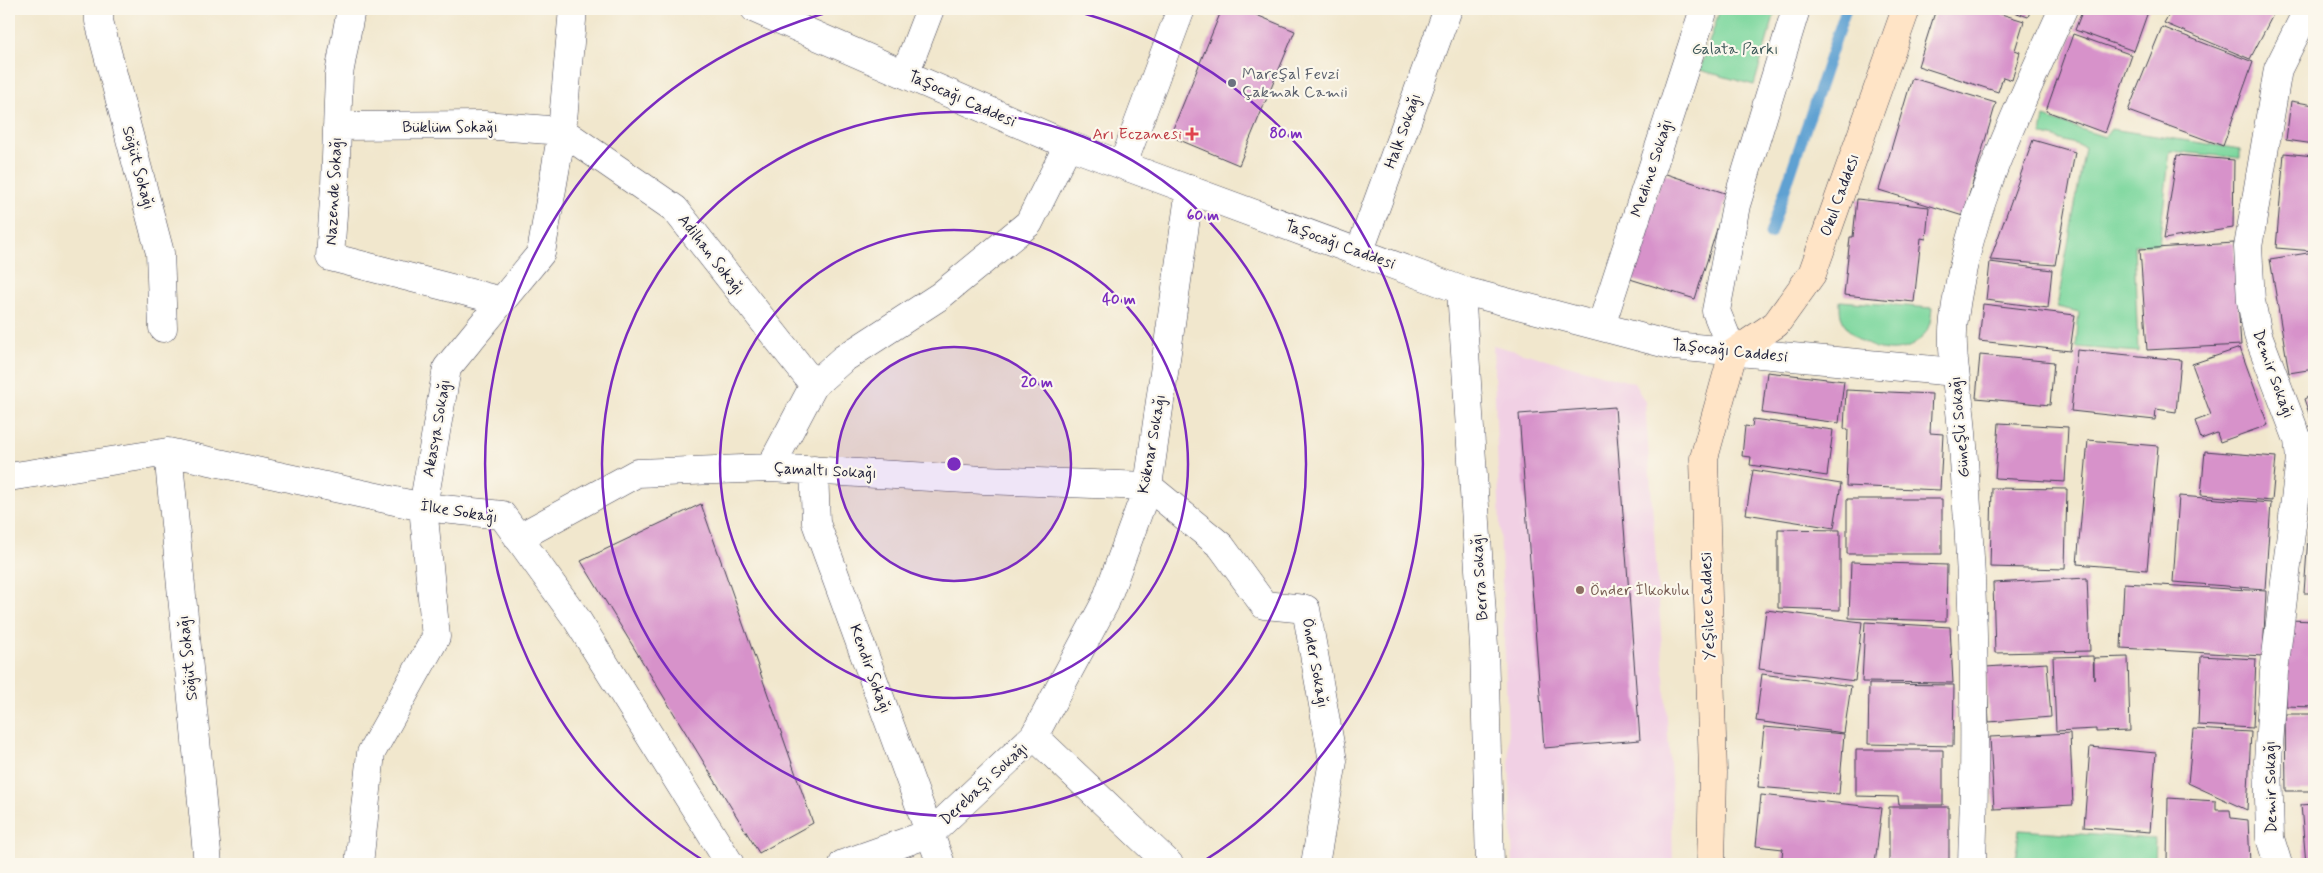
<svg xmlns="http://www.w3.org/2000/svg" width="2323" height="873" viewBox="0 0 2323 873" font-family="Mynerve,sans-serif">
<rect width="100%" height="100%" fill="#fbf7ec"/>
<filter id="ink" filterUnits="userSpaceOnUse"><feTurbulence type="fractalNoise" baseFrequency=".02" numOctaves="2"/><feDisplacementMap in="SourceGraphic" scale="10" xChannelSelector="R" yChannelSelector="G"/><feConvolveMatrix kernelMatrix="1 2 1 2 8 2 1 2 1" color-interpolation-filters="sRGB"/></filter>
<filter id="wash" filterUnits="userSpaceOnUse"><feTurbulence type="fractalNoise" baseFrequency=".0096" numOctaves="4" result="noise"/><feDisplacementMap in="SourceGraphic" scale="20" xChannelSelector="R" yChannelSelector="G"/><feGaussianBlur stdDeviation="1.12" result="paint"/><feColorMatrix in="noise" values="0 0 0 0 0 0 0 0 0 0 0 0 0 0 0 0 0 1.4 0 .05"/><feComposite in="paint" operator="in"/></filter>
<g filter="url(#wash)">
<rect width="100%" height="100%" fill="#f1e7cd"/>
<path fill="#f1d0e4" d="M1493,345L1634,383L1645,402L1671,777L1673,864H1513Z"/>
<path fill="#7dd79e" stroke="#507c6c" d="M1720,9H1776L1754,85L1700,70Z
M2044,117L2105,137L2111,129L2240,149V158L2170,151L2159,244L2134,245L2138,352L2076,347L2079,312L2057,307L2085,147L2041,134Z
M1840,301L1932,308C1931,315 1931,322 1928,328C1911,365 1853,352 1841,316C1840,312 1840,306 1840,301Z
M2019,830L2155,839L2154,864H2015Z"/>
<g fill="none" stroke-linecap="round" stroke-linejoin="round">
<path stroke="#5ea1d2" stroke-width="11" d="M1770,234L1846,9"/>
</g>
<g id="blocks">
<path fill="#d792ca" d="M1222,9H1242L1295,31L1239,165L1170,136Z
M1936,9H1985L2024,21L2015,50L2020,52L2012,80L2003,77L1998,92L1918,66Z
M2006,9H2031L2028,17Z
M2083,9H2149L2134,51L2075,30Z
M2172,9H2276L2250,59L2164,23Z
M2162,27L2253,62L2223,146L2128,111Z
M2073,34L2132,55L2105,133L2046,111Z
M1912,78L1996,103L1963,216L1879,190Z
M2291,101L2314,105V144L2286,140Z
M2033,140L2075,152L2055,265L1990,260Z
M2284,153L2314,156V251L2276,248Z
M2177,155L2234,160L2233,228L2164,239Z
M1663,173L1728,194L1695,299L1630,279Z
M1857,199L1929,207L1926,239L1921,238L1914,302L1844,295L1850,237H1853Z
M2234,243L2241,345L2147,350L2140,249Z
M2314,252V369L2289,373L2270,259Z
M1990,262L2052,270L2048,308L1986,300Z
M1983,304L2075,315L2070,351L1979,341Z
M2240,348L2268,425L2220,442L2217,433L2201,439L2195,421L2211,415L2192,364Z
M2077,350L2181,360L2176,412L2156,409L2155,420L2071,411Z
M1980,355L2054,362L2050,405L1976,398Z
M1767,372L1844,381L1839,423L1762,413Z
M1846,390L1932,394L1930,433L1943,434L1940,490L1846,486L1848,429H1844Z
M2314,394V428L2304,399Z
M1615,407L1640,740L1544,748L1519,414Z
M1753,419L1833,430L1827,476L1750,465L1751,457L1742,456L1745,426L1752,427Z
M1999,423L2068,427L2065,482L1995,478Z
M2088,440L2158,446L2147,570L2077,564Z
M2205,451L2276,457L2272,501L2201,495Z
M1753,470L1841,484L1834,528L1746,514Z
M1992,488L2067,489L2065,569L1990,567Z
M2179,496L2271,503L2265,589L2173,582Z
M1847,499H1942V554H1847Z
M701,504L813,823L759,853L581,561Z
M2309,522H2314V593H2304Z
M1778,529L1840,530V610L1778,608Z
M1851,562L1947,565L1946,621L1849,618Z
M2087,578L2090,651L1995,653L1993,583Z
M2124,583L2266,591L2263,656L2121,648Z
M1766,610L1862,622L1855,681L1759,669Z
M2290,620L2314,621V707L2286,706Z
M1865,622L1950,627L1953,683L1862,682Z
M2093,656L2094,680V658L2128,657L2130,731L2096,732V729L2056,731L2053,657Z
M2201,656L2256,659L2253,728L2198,725Z
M2047,663L2051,717L1989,722L1986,667Z
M1762,674L1851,686L1844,733L1756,721Z
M1869,684L1954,685L1953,746L1868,744Z
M2285,714H2314V791H2286Z
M1764,727L1844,734L1839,794L1758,787Z
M2193,729L2251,732L2247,810L2188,783Z
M2070,733L2073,805L1994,809L1990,737Z
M2090,747L2156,753L2150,832L2084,827Z
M1856,750H1943V805H1899L1898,797L1856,796Z
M1761,795L1882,808L1875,864H1781L1783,849L1756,846Z
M2168,798L2216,801V810H2230L2231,818L2248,820L2250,864H2167Z
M2314,804V864H2306L2301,805Z
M1889,807H1949V864L1889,863Z"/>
</g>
</g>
<g filter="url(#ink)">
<use href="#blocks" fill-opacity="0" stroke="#414051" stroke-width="1"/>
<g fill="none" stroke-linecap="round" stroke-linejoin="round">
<g stroke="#414051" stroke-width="29">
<path id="minor" d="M99,9V21L160,253L163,328
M351,9L339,74L335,186L330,257L502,301
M905,74L930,9
M337,126L484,125L562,131L675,209L814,385
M1359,253L1448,9
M1601,326L1704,9
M1733,353L1716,311L1736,205L1796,9
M168,452L208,864
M770,468L814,385L843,359L940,296L1029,223L1068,145
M814,470L816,523L941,864
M9,477L168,452L423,507L502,515L576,618L730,864
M1148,486L1221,546L1264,605L1306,609L1333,761L1315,864
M518,538L637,473L770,468L984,480L1148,486
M1034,736L1105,603L1148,486L1190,189
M359,864L371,753L436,637L423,507L447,368L541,253L562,131L573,9
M1972,864C1976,750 1975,635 1968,521C1965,484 1964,447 1960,411C1957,381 1950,349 1954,319C1967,210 2019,108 2063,9
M2278,864L2270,838L2268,761L2274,672L2300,459L2298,440L2258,335L2251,301L2248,247L2278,69L2308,9"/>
</g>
<g stroke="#414051" stroke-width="29">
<path id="tertiary" d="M755,9L1068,145L1461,290L1674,346L1955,372
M1123,164L1181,9
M1461,290L1484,646L1490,864
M843,864L931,833L1034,736L1169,864"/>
</g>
<g stroke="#414051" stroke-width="29">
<path id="secondary" d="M1711,864L1713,773L1704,458L1733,353L1776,324L1812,274L1906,9"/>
</g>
<use href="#minor" stroke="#fff" stroke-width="28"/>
<use href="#tertiary" stroke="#fff" stroke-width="28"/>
<use href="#secondary" stroke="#ffe4c6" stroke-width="28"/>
</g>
</g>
<circle cx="954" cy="464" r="117" fill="#7b2cbf" fill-opacity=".12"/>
<g fill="none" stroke="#7b2cbf" stroke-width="2.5">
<circle cx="954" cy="464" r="117"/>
<circle cx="954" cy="464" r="234"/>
<circle cx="954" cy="464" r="352"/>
<path d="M709 864A469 469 0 0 1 841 9M1067 9A469 469 0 0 1 1199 864"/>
</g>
<circle fill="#6b7280" stroke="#fbf7ec" stroke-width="2" cx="1232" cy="83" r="5"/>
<path fill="#e0444e" stroke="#fbf7ec" stroke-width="2" d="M1189.5 126.5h5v5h5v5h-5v5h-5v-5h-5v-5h5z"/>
<circle fill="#8d6e63" stroke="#fbf7ec" stroke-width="2" cx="1580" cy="590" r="5"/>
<g text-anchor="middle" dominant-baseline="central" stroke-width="4.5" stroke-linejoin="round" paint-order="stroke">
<g font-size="16" fill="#3d5859" stroke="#fbf7ec">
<text x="1735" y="49">Galata Parkı</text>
</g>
<g font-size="16" fill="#5b616d" stroke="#fbf7ec" text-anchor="start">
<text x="1242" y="74">Mareşal Fevzi<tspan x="1242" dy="18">Çakmak Camii</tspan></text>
</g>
<g font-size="16" fill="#22223b" stroke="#fbf7ec">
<text transform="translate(962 99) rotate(24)">Taşocağı Caddesi</text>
<text x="450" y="127">Büklüm Sokağı</text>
<text transform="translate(1403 131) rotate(-70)">Halk Sokağı</text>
<text transform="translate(138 168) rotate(75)">Söğüt Sokağı</text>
<text transform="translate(1652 168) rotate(-72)">Medine Sokağı</text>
<text transform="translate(334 191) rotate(-87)">Nazende Sokağı</text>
<text transform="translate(1840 195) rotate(-70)">Okul Caddesı</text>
<text transform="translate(1340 245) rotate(20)">Taşocağı Caddesi</text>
<text transform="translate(711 255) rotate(52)">Adilhan Sokağı</text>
<text transform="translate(1730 351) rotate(6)">Taşocağı Caddesi</text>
<text transform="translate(2273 374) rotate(70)">Demir Sokağı</text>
<text transform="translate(1960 427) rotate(-95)">Güneşli Sokağı</text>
<text transform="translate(437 428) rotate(-80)">Akasya Sokağı</text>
<text transform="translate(1152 444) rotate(-80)">Köknar Sokağı</text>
<text transform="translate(825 471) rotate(3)">Çamaltı Sokağı</text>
<text transform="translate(459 512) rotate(9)">İlke Sokağı</text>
<text transform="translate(1480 577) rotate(-94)">Berra Sokağı</text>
<text transform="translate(1708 606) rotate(-92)">Yeşilce Caddesi</text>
<text transform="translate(188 658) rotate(-96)">Söğüt Sokağı</text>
<text transform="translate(1315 663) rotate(80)">Önder Sokağı</text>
<text transform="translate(870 669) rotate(70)">Kendir Sokağı</text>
<text transform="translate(984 784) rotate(-43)">Derebaşı Sokağı</text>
<text transform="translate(2271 787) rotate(-91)">Demir Sokağı</text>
</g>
<g font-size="16" fill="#be3a42" stroke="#fbf7ec" text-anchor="end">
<text x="1182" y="134">Arı Eczanesi</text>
</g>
<g font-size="16" fill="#785e54" stroke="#fbf7ec" text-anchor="start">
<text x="1590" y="590">Önder İlkokulu</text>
</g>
</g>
<circle cx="954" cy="464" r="8" fill="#7b2cbf" stroke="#fbf7ec" stroke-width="2.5"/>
<g font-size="15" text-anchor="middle" font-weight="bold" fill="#7b2cbf" stroke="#fbf7ec" stroke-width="4.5" stroke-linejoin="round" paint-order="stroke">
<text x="1286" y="138">80 m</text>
<text x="1203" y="220">60 m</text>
<text x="1119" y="304">40 m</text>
<text x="1037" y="387">20 m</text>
</g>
<rect width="2323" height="873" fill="none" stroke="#fbf7ec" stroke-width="30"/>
</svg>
